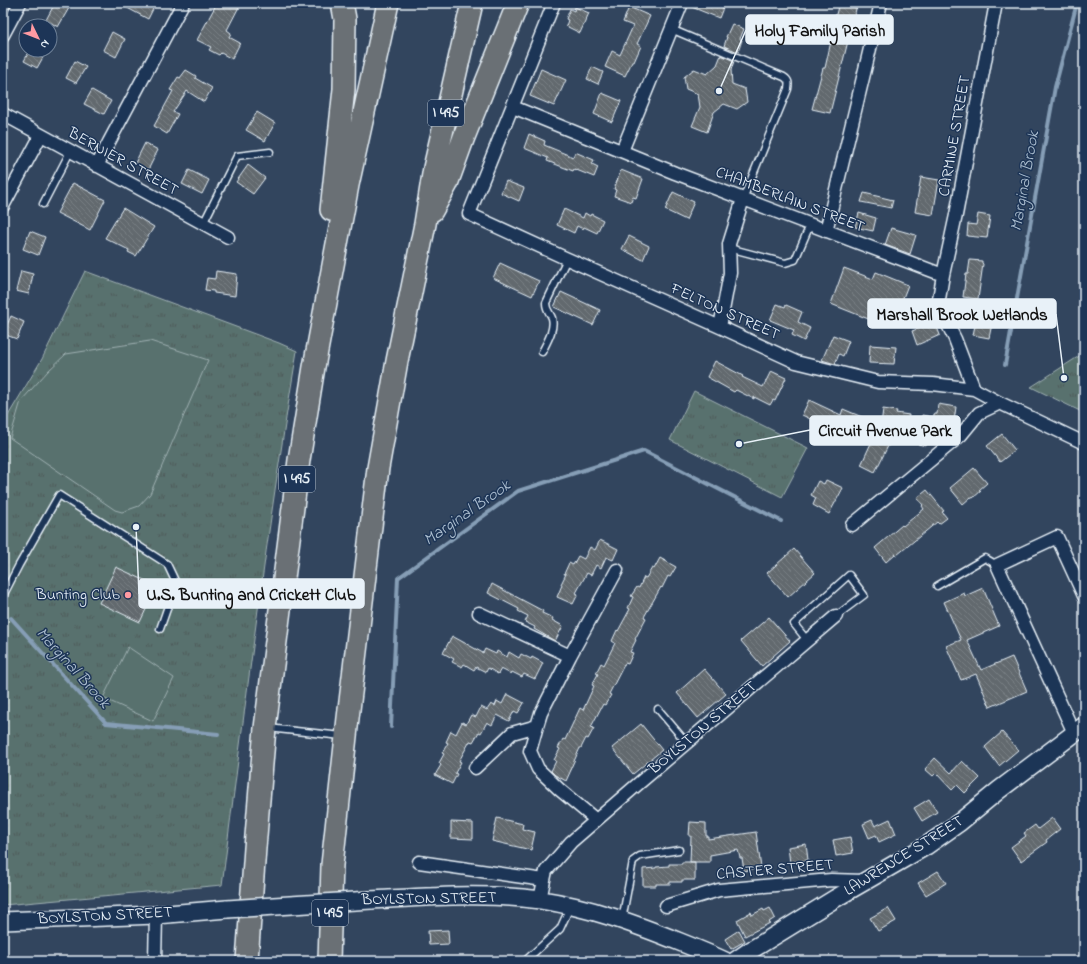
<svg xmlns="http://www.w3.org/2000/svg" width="1087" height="964" viewBox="0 0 1087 964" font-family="'Indie Flower',sans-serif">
<defs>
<pattern id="grass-tufts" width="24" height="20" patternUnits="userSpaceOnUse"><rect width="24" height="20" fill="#58716e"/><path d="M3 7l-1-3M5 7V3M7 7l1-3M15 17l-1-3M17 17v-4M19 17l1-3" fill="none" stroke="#4e5a5a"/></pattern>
<pattern id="building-back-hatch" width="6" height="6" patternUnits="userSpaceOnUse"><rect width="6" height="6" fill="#62696e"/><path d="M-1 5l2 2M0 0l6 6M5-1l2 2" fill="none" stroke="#787f83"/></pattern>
</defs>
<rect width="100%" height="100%" fill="#32455e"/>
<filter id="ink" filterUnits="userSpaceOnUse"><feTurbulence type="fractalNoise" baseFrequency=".025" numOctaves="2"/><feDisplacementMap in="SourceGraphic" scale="8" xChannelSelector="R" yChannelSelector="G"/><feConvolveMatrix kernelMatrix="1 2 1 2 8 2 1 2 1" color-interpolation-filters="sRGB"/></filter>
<g filter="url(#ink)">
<path fill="url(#grass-tufts)" stroke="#a0b1b3" d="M85,271L279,343L297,351C267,528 245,707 222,885L3,905V424L42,359Z
M1084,353V413L1031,387Z
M694,391L808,448L782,497L670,440Z"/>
<path fill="#58716e" stroke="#a0b1b3" d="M150,341L208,360L150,494L139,506L122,512L115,510L10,438L21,401L48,371L66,354Z
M128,647L174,678L153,721L103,698Z"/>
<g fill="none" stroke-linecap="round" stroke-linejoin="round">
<path stroke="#869eb6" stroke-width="4" d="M1005,365L1055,87L1077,3
M11,618L106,723L218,734
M391,727L398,578L518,491L644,451L781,521"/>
</g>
<path fill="url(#building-back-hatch)" stroke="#e8f1f8" d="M55,3H60L69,8L58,27L46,20Z
M118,3H156L148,19Z
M217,3H241L227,30L231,33L229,37L240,43L232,59L221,53L219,55L209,50L211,47L197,40Z
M689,3H725L719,18L689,6Z
M839,3H851L857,5L830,113L812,109L823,68H825L832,37H830Z
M575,7L589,13L580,33L566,26L568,20L566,19L570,9L574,11Z
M629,7L650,16L637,44L641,46L634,62H632L625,76L605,67L612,51L620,55L633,26L623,22Z
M732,24L744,29L740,39L742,40L738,52L724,46L727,37H726Z
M112,32L125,39L116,57L103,50Z
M30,50H47L37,68L24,61Z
M721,55L734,61L731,70L732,84L745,89L747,102L737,109L724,104L714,112L707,132L692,126L700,107L698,94L686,89L684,77L694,69L707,74L717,65Z
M75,61L86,67L76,83L66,78Z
M592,67L603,72L598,84L587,79Z
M541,69L566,80L554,106L530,96Z
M186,70L196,76L195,78L212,88L204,102L187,91L173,112L178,114L167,134L154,126L173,91L170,90L178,77L180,78Z
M92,90L111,101L104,114L84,104Z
M602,93L621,101L612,122L594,114Z
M257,112L275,123L265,141L246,130Z
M529,134L545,141L544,145L573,157L575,152L594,160L592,164L598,167L594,177L574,169L573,171L547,161L548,158L524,148Z
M145,143L158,150L148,170L135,163Z
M248,165L265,178L253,194L236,182Z
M189,170L209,180L202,194L182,184Z
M621,170L643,179L636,198L633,197L631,202L614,196L616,190L614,189Z
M921,177L939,180L933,215L915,212Z
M506,181L524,188L519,201L501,193Z
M73,183L105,200L90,230L57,213Z
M673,192L694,202L686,220L665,210Z
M864,193L893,200L891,208L861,202Z
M123,208L154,227L136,256L128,252L129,250L105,238Z
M564,209L583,218L585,213L590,216L591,214L603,220L597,233L584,227L583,229L577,226L574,233L557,225Z
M859,213L876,218L873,231L855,227Z
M978,214L990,216L987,238L967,236L968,224L976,225Z
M891,228L916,235L910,254L885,245Z
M30,231L45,237L38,255L23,249Z
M629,236L649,246L643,260L622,249Z
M970,260L982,261V263L983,264L978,299L963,297L966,274H968Z
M500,263L539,281L532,296L493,278Z
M844,268L873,279L876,272L908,285L894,321L879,315L876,322L831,304Z
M21,271L33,274L29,294L16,291Z
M216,271L237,274L235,296L214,293V291L205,290L207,278L215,279Z
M561,292L600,310L593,325L554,307Z
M777,304L785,307L786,305L802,312L798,322L810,328L804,341L792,335L794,330L770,320Z
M978,311L994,314L989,338L973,335Z
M11,316L24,322L17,339L3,334Z
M935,322L940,335L917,345L912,331Z
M833,335L849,341L843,356L839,354L835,364L822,360Z
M870,345L896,347L894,364L869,363Z
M715,361L743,376L742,377L763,387L771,371L786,378L775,401L773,400L770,405L754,397V399L736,390L734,392L707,377Z
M809,400L841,415L843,409L881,425L883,409L897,411L896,413L909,415L905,440L892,438L875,472L861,465L872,441L823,419L821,424L802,415Z
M938,404L956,407L953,428L933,425L934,414H937Z
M922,415L932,417L926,446L918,444Z
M1002,434L1015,450L1000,462L987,446Z
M974,468L987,483L979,490L981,491L973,498L971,497L963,504L950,488Z
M826,480L843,488L829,514L813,505L816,498L811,495L818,481L824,484Z
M927,490L944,511L942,512L947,518L939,524L937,522L897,555L895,554L886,562L875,548L902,525L903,526L924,509L922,506L923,505L917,498Z
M600,540L618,549L613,560L606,557L601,568L596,565L591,575L587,573L576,593L578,594L573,604L557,597L562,585L561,584L566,574H564L569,563L573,565L578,556L584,559L590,547L595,550Z
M794,549L815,573L788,597L767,573Z
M660,558L676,567L670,577L668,576L662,588L661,587L644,617L646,618L635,639L636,640L630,652L633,653L628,664L625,663L609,694L611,695L605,705L603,704L591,727L594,728L588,739L586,738L581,748H580L570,770H571L566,781L555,775L551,771L556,761L554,760L560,749L558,748L563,739L565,740L580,708L583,710L594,686L592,685L598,674L596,673L601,663L604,665L615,643L612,641L617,630L618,631L630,609L628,608L633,597L631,596L637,587L639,588L644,577L646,578L652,568L654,569Z
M116,567L157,586L140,622L99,603Z
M492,584L543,611L542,613L553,618L552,620L563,626L555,641L534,629L535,627L525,622L528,616L518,611L519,609L488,593Z
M983,588L999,626L967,640L981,670L1012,657L1027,691L990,707L976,674L961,680L946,646L961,640L944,602L964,593L965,596Z
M769,617L790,641L762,666L741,641Z
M452,636L483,653L485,649L496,654L497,651L507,657L509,652L519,658L521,654L531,659L532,657L543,663L535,679L524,674L522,677L512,672L511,674L501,669L498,674L488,668L486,672L476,667L474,670L464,664L462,667L452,662L454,659L443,653Z
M704,669L726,694L698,718L677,693Z
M507,694L524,703L518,713L514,711L509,721L497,715L492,725L487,722L481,733L479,732L473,742L470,741L459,761L461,762L455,773L457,774L452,784L435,775L441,765L439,763L444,754L442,753L448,743L446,742L451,731L456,734L462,722L466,724L471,715L476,717L481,707L487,710L491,704L495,706L497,701L502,704Z
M641,724L662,750L633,774L612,748Z
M1002,732L1018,750L999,766L985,747Z
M935,758L951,773L962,761L980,778L965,793L957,785L952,790L936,773L933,776L925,769Z
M929,799L937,812L922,821L914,808Z
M497,818L523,824L522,829L535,832L531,850L492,841Z
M1052,818L1060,829L1046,840L1047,842L1021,861L1011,847L1026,836L1024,833L1035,825L1038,829Z
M890,819L896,834L879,842L876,835L869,838L863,824L872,820L875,826Z
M451,822L473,823V839L451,838Z
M690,822L706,823V836H708V839L756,832L761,868L744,871L742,858H740L738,850L710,855V862H690L691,836H689Z
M850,837L853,853L836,856L833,840Z
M806,844L808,860L790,863L788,847Z
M682,862H695V880H682V882H670V884H656V886H643V869L656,868V867L669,866V864H682Z
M938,871L946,883L926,895L918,883Z
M770,908L775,918L769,922L770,923L745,936L737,920L751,912L752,915L763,909L764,911Z
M888,908L896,921L878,931L870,918Z
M448,930L449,944L429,945L428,931Z
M739,930L745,941L731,949L725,939Z"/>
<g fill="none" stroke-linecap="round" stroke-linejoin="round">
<g stroke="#e8f1f8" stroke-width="9">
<path id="lane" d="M671,29L784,77C789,80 789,83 788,89L743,199
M43,204L70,152
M203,224L237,156L270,152
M729,248L785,263L795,260L810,225
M542,352C547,342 555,329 552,318C550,313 546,310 546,303L567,259
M937,586L985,558L997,565
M3,596L19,565L59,495L167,564L176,583L160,629
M807,640L794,624L849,575L864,595L836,616
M658,709L686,742
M268,728L342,736
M622,920L633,861L640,856L679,850
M525,961L560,929L570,907"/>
</g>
<g stroke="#e8f1f8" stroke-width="15">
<path id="street" d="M554,3L469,214L563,257L720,327L796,362L878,382L933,384L974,389L1000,403L1084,443
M3,35L20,3
M513,107L675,173L943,275
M3,114L228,237
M622,151L682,3
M97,166L109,142L183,3
M3,206L41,135
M826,231L881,3
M720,327L730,273L729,244L743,199
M974,389L955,339L938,305L943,275L956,215L996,3
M852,525L961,435L979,413L1000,403
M479,613L570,656L617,570
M537,726L530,751L538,769L560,790L596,820
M1074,733L997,565L1057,537L1084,596
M475,768L512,733L537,726L541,713L570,656
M419,862L544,880L540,900
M544,880L546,871L571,842L638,784L836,616
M666,906L719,890L831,880L864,881
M155,961L156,915"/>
</g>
<g stroke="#e8f1f8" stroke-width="20">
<path id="secondary" d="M371,900C427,897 485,892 541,900C589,907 635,924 680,942C695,948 710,954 725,961
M3,921L156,915L227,909
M735,961L748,952L836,898L926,846L960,822L999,790L1084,726"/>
</g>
<g stroke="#e8f1f8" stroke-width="24">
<path id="highway" d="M331,210L344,89L345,19L342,3
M432,211L447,184L464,137L518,3
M247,961L255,848L265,728L299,460L314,367L348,185L388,3
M329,961L332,865L348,718L378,468L397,361L425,224L434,168L472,3"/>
</g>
<use href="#lane" stroke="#1d3557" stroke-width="6"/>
<use href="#street" stroke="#1d3557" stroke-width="12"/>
<use href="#secondary" stroke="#1d3557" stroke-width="17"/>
<use href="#highway" stroke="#6a7074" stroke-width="21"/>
<g stroke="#e8f1f8" stroke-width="20" stroke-linecap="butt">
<path id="secondary-bridge" d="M227,909L371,900"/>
</g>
<use href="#secondary-bridge" stroke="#1d3557" stroke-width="17"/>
</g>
</g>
<circle fill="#ff9aa2" stroke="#1d3557" stroke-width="1.5" cx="128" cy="595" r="4"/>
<g text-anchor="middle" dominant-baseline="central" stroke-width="3" stroke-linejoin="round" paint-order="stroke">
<g fill="#1d3557" stroke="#abb9c8" stroke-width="1">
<rect x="428" y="100" width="36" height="26" rx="3"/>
<rect x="279" y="466" width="36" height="26" rx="3"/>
<rect x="312" y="900" width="36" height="26" rx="3"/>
</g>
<g font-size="15" font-weight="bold" fill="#e8f1f8">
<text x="446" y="113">I 495</text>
<text x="297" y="479">I 495</text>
<text x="330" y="913">I 495</text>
</g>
<g font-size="16" fill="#e8f1f8" stroke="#1d3557">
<text transform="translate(955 136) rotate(-80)">CARMINE STREET</text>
<text transform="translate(123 162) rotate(29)">BERNIER STREET</text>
<text transform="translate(790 200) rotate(21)">CHAMBERLAIN STREET</text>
<text transform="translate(725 312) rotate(24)">FELTON STREET</text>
<text transform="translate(703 728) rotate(-40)">BOYLSTON STREET</text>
<text transform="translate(904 856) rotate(-32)">LAWRENCE STREET</text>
<text transform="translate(775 870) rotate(-5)">CASTER STREET</text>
<text transform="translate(429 899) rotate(-1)">BOYLSTON STREET</text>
<text transform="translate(105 916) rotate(-3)">BOYLSTON STREET</text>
</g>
<g font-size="16" fill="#e8f1f8" stroke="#1d3557" text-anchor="end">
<text x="120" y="595">Bunting Club</text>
</g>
<g font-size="17" font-style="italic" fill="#afc1d2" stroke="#1d3557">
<text transform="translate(1025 181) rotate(-80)">Marginal Brook</text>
<text transform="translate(467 513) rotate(-35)">Marginal Brook</text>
<text transform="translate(73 668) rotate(48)">Marginal Brook</text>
</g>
</g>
<path fill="none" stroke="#e8f1f8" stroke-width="1.5" d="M719 91L746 30M1064 378L1056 314M739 444L810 430M136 527L139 594"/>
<g fill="#e8f1f8" stroke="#1d3557" stroke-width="1.5">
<circle cx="719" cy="91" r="4"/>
<circle cx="1064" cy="378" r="4"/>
<circle cx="739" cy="444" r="4"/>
<circle cx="136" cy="527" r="4"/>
</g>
<g fill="#e8f1f8" stroke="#e8f1f8" stroke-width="1.5">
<rect x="746" y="15" width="147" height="29" rx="4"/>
<rect x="868" y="299" width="188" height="29" rx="4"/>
<rect x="810" y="416" width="150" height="29" rx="4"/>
<rect x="139" y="579" width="225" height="29" rx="4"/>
</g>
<g font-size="17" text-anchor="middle" font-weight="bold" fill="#111">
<text x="820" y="36">Holy Family Parish</text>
<text x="962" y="320">Marshall Brook Wetlands</text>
<text x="885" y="436">Circuit Avenue Park</text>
<text x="251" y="600">U.S. Bunting and Crickett Club</text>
</g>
<rect width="1087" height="964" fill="none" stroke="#1d3557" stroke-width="16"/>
<rect x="8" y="8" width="1071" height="948" fill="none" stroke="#e8f1f8" stroke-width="1.5" filter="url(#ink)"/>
<g transform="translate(38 38) rotate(133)"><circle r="19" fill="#1d3557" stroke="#6e8097"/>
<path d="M0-3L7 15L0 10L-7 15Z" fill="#ff9aa2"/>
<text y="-6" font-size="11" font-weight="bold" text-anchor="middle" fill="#e8f1f8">N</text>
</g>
</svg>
